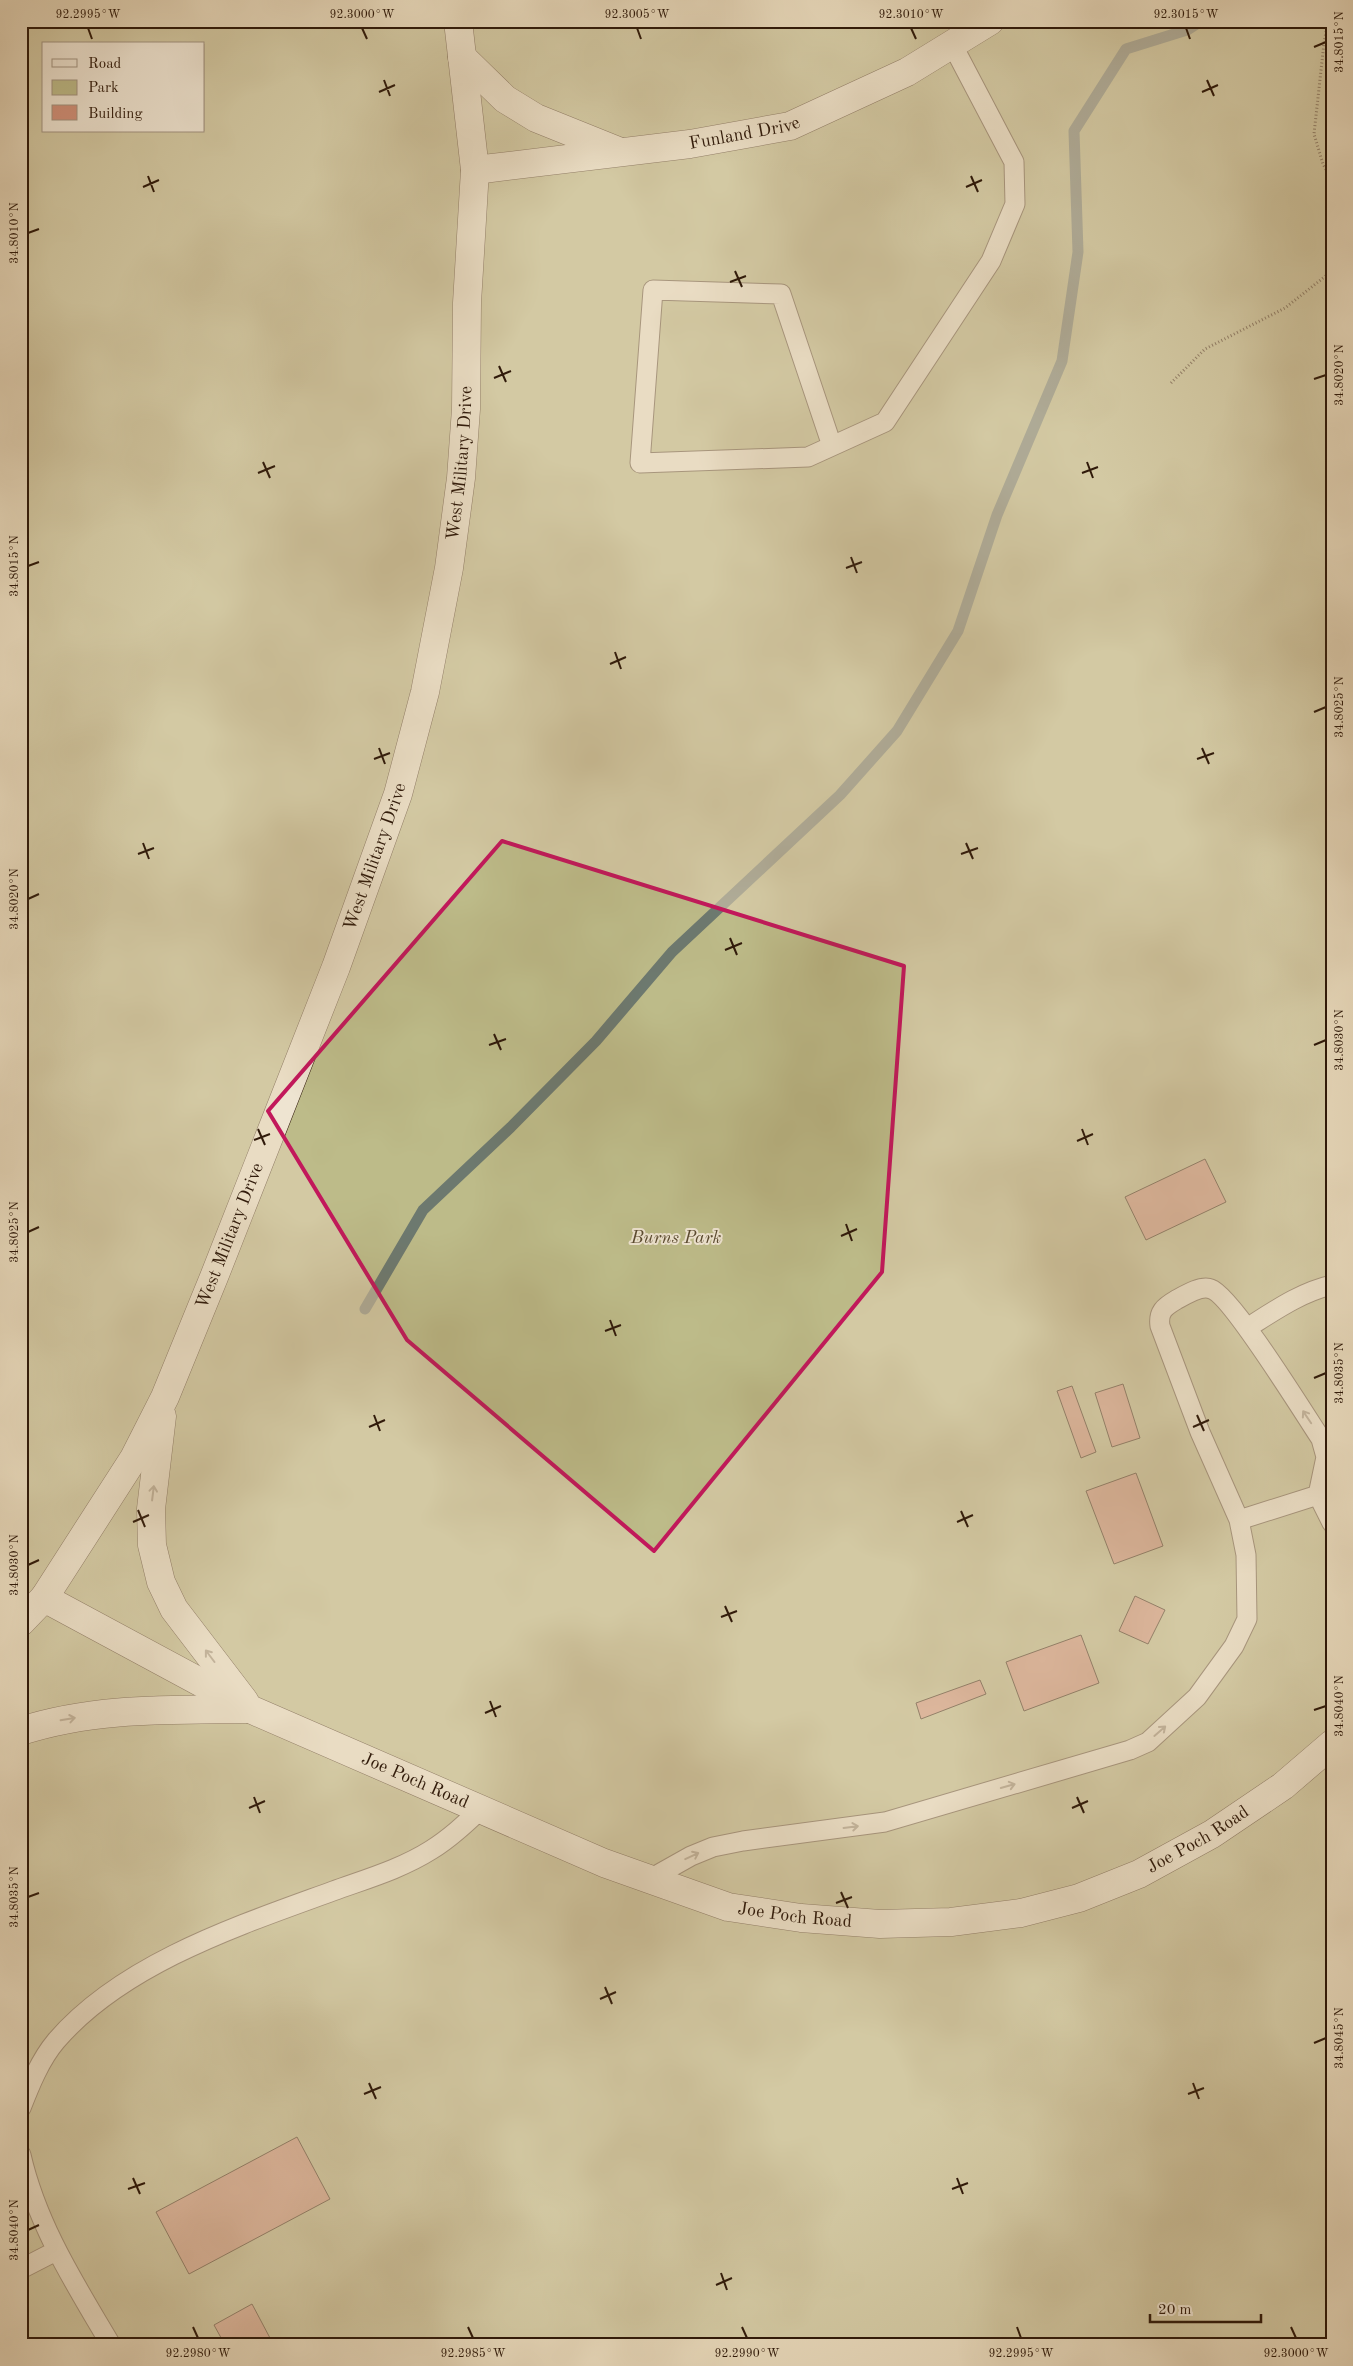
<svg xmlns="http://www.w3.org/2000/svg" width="1353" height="2366" viewBox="0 0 1353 2366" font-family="'Old Standard TT',serif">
<rect width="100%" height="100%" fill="#e5d6b8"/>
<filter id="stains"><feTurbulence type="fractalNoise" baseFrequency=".004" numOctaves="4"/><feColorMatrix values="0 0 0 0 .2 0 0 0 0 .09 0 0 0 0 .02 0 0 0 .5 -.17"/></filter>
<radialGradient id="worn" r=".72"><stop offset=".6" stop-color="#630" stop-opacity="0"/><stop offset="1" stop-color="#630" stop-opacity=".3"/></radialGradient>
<path fill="#bdbb89" stroke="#766a4a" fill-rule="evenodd" d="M21,21H1332V2345H21ZM44,44H204V131H44Z"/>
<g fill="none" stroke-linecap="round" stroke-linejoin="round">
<path stroke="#6d796f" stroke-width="11" d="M365,1309L423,1210L511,1127L596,1041L672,952L840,795L897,731L958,631L997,515L1062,361L1078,252L1074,131L1126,49L1187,30L1201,21"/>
</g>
<path fill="#d1917b" stroke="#301a0a" d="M1205,1159L1226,1202L1146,1240L1125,1197Z
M1123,1384L1140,1438L1112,1447L1095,1393Z
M1072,1386L1096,1452L1081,1458L1057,1391Z
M1136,1473L1163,1546L1114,1564L1086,1491Z
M1135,1596L1165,1610L1148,1644L1119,1631Z
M1081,1635L1099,1683L1024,1711L1006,1662Z
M980,1680L986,1694L921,1719L916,1703Z
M297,2137L330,2199L189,2274L156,2212Z
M252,2304L270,2338L258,2345H225L214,2325Z"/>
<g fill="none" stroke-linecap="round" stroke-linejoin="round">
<g stroke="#5d4936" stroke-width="21">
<path id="lane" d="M832,446L781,294L653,290L640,463L808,457L885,422L991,261L1015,204L1014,162L952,44
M1247,1328C1274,1311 1301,1292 1332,1285
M1239,1520L1318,1495L1332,1523
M650,1879L691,1856L713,1847L743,1841L885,1822L1130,1750L1148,1742L1197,1697L1234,1646L1247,1619L1246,1555L1239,1520L1200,1432L1160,1326C1158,1312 1164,1307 1176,1300C1185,1295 1201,1285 1211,1289C1231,1295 1305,1415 1321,1439L1326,1457L1318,1495
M21,2108C30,2085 40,2060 56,2041C123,1963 240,1925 333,1891C366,1879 401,1869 431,1850C449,1839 465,1824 481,1809
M21,2155C37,2225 75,2284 111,2345
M21,2269L56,2251"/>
</g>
<g stroke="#301a0a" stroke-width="29">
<g id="secondary">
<path d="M462,57L505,99L536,118L618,151"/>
<path id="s1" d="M475,170L690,144L790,126L907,72L990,21"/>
<path d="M162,1416L151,1509L152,1545L161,1582L174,1609L245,1702"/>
<path id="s2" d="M44,1598L250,1709L604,1863L728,1907L801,1918L880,1924L951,1922L1021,1913L1079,1898L1139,1874L1212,1834L1283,1786L1332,1744"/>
<path id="s3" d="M21,1622L44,1598L134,1458L165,1397L214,1277L336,967L398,794L425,692L449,568L461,478L466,409L467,303L475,170L458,21"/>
<path d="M21,1731C95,1707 171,1710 247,1709"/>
</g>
</g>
<path stroke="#301a0a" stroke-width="3" stroke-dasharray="1 2.5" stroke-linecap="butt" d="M1328,21L1324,43L1314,134L1323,164L1332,180
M1171,383L1205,349L1285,308L1332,271"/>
<use href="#lane" stroke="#eee4d1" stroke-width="19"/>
<use href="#secondary" stroke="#eee4d1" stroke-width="28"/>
</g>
<defs><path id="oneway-shaft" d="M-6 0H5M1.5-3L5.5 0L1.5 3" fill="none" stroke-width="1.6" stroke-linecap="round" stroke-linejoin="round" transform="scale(1.25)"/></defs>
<g stroke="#988977">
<use href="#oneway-shaft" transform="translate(1307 1417) rotate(-124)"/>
<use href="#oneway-shaft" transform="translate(153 1493) rotate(-83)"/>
<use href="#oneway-shaft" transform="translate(210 1656) rotate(-127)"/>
<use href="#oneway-shaft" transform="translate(68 1719) rotate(-9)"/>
<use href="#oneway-shaft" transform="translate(1160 1731) rotate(-41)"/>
<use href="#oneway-shaft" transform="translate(1008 1786) rotate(-16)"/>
<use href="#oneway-shaft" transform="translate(851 1827) rotate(-7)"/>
<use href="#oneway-shaft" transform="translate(692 1856) rotate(-25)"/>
</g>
<path d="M0 0H1353V2366H0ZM502,841L904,966L882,1272L654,1551L407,1340L268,1111Z" fill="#e5d6b8" fill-opacity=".55" fill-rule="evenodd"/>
<path fill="none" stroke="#c2185b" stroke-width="4" stroke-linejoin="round" d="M502,841L904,966L882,1272L654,1551L407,1340L268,1111Z"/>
<path fill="none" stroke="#301a0a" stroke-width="2" d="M88,28L92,39M362,28L367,39M637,28L641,39M911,28L916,39M1186,28L1190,39M1314,47L1326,42M384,80L390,96M1207,80L1214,96M379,92L395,85M1202,92L1218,85M148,176L154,192M971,176L978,192M143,187L159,180M966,187L982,180M28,233L39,229M735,271L742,287M730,282L746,276M499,366L506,382M494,378L511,371M1314,379L1326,375M263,462L270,478M1087,462L1093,478M258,473L275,466M1082,473L1098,467M851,557L857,573M28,566L39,562M846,568L862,562M615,652L621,669M610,664L626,657M1314,712L1326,707M379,748L385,764M1202,748L1209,764M374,759L390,753M1197,759L1214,753M143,843L149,859M966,843L973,859M138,854L154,848M961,854L978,848M28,899L39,894M730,938L737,955M725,950L742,943M494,1034L501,1050M489,1045L506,1039M1314,1045L1326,1040M258,1129L265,1145M1082,1129L1088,1145M254,1140L270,1134M1077,1141L1093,1134M846,1224L852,1241M28,1232L39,1227M841,1236L857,1229M610,1320L616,1336M605,1331L621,1325M1314,1378L1326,1373M374,1415L380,1431M1197,1415L1204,1431M369,1427L385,1420M1193,1427L1209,1420M138,1510L145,1527M961,1511L968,1527M133,1522L149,1515M957,1522L973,1515M28,1565L39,1560M725,1606L732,1622M721,1617L737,1611M490,1701L496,1717M1314,1710L1326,1706M485,1713L501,1706M254,1797L260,1813M1077,1797L1084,1813M249,1808L265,1801M1072,1808L1088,1801M841,1892L848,1908M28,1897L39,1893M836,1903L852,1897M605,1987L612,2004M600,1999L616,1992M1314,2043L1326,2038M369,2083L376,2099M1193,2083L1199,2099M364,2094L381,2087M1188,2094L1204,2088M133,2178L140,2194M957,2178L963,2194M128,2189L145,2183M952,2189L968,2183M28,2230L39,2225M721,2273L727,2290M716,2285L732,2278M193,2327L198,2338M468,2327L473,2338M742,2327L747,2338M1017,2327L1021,2338M1291,2327L1296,2338"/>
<g text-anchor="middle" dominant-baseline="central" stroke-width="4" stroke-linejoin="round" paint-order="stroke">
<g font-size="18" fill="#301a0a" stroke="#eee4d1">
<text stroke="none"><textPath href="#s1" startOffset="272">Funland Drive</textPath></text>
<text stroke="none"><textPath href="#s3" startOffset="1252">West Military Drive</textPath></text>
<text stroke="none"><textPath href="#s3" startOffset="848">West Military Drive</textPath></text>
<text stroke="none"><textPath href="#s3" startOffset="442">West Military Drive</textPath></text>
<text stroke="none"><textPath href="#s2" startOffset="414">Joe Poch Road</textPath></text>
<text stroke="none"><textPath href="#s2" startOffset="1239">Joe Poch Road</textPath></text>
<text stroke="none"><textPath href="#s2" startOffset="819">Joe Poch Road</textPath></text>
</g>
<g font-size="18" font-style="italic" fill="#5a4a30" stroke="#eee4d1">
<text x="676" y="1238">Burns Park</text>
</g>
</g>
<rect width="1353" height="2366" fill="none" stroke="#e5d6b8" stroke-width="55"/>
<rect x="42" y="42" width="162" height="90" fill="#eee4d1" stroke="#a29381"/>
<rect x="52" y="59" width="25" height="8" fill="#eee4d1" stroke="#a29381"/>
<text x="88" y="68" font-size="15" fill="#301a0a">Road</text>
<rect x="52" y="80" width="25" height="15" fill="#bdbb89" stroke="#a29381"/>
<text x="88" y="92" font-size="15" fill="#301a0a">Park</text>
<rect x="52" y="105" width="25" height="15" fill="#d1917b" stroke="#a29381"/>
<text x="88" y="118" font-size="15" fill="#301a0a">Building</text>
<path d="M1150 2314v8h111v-8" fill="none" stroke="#301a0a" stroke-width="2.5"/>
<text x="1158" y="2314" font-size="15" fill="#301a0a" stroke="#eee4d1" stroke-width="4" paint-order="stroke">20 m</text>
<rect x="28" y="28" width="1298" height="2310" fill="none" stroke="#301a0a" stroke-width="2"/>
<g font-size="12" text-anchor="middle" fill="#301a0a">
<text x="88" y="18">92.2995°W</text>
<text x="362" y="18">92.3000°W</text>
<text x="637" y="18">92.3005°W</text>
<text x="911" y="18">92.3010°W</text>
<text x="1186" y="18">92.3015°W</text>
<text transform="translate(1339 42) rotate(-90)" y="4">34.8015°N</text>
<text transform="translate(14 233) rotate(-90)" y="4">34.8010°N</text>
<text transform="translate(1339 375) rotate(-90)" y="4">34.8020°N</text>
<text transform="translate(14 566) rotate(-90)" y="4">34.8015°N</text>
<text transform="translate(1339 707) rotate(-90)" y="4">34.8025°N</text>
<text transform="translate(14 899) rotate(-90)" y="4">34.8020°N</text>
<text transform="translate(1339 1040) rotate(-90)" y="4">34.8030°N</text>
<text transform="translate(14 1232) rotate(-90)" y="4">34.8025°N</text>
<text transform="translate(1339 1373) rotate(-90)" y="4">34.8035°N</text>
<text transform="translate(14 1565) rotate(-90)" y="4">34.8030°N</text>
<text transform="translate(1339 1706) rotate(-90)" y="4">34.8040°N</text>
<text transform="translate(14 1897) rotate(-90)" y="4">34.8035°N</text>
<text transform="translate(1339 2038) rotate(-90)" y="4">34.8045°N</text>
<text transform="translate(14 2230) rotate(-90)" y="4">34.8040°N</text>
<text x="198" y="2357">92.2980°W</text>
<text x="473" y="2357">92.2985°W</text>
<text x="747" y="2357">92.2990°W</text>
<text x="1021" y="2357">92.2995°W</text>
<text x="1296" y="2357">92.3000°W</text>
</g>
<rect width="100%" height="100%" filter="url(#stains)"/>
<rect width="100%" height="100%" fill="url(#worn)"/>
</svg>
